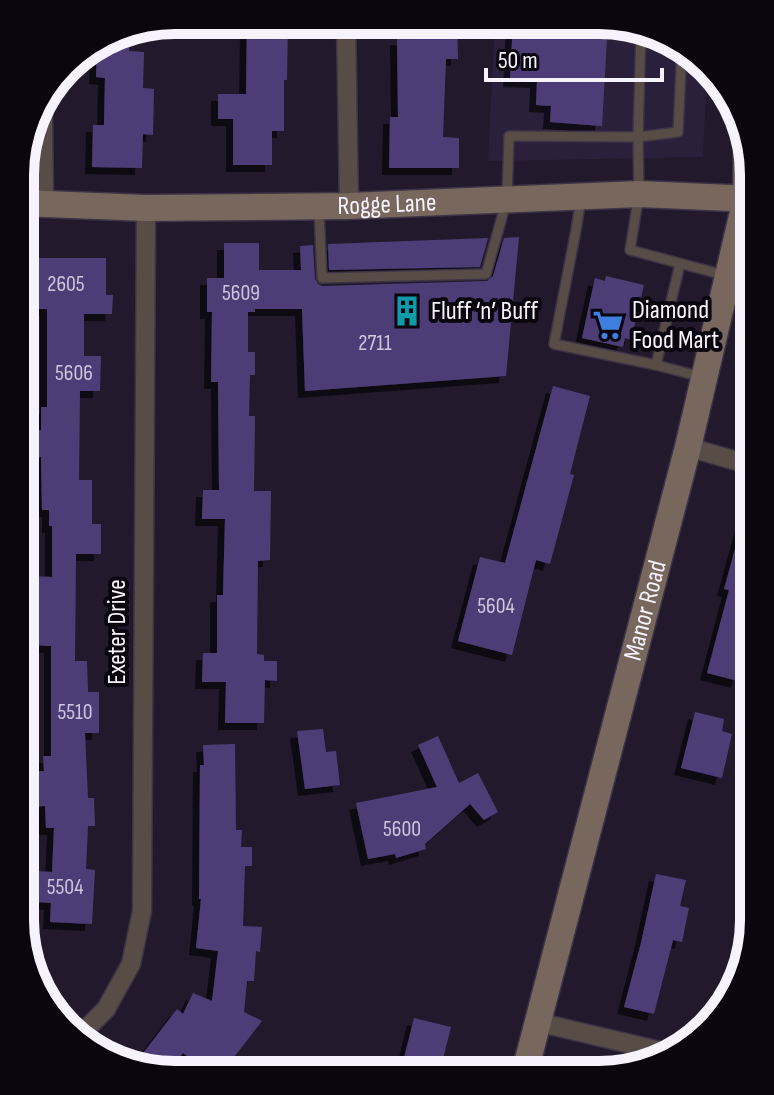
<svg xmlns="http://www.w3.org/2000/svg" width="774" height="1095" viewBox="0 0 774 1095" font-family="'Sofia Sans Condensed',sans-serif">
<defs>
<filter id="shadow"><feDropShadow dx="-7" dy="7" stdDeviation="0" flood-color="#0009"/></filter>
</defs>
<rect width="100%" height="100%" fill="#22192d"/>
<path fill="#2b203b" d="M495,21H620L693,52L707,69L703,157L488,161Z"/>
<path fill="#4e3e76" filter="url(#shadow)" d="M247,20H288L287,80H284V131H272V165H233V119H218V94H246Z
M407,21H457L458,59H446L443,137L459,138V168H389L390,117H398L397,38L407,39Z
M513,21H608L602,126L550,122L551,106L536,105L537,81L510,80Z
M130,37L129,51L144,52L143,88L154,89L153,135L143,134L142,168L92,167L93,125H104L105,78L96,77L97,49Z
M519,237L506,376L305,391L302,309H255V312H248V352H255V375H250L249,416H255L254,491H271L270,560L258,561L257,654L264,655V661H277V681L265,680L264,723H225L226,682H202L203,653H217V595H223L225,519H202L203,490H219L218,382H211L212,312H207V278H224V243H259V270H301L300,246L313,245L315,279L318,284L322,286L487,281L493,276L504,238Z
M488,238L480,267L329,270L328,244Z
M26,258H106V295H113L112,314H84V356H101L100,391H80L79,480H92V524H101V554H76L75,661H87L88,692H99V733H85L88,798H94L95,826H88L86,869L95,870L92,924L50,922L51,903L35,902L36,871L52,872L54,828H46L45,806L27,807L26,772L44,771L43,756H51V646L31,645V576L52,577V526H49V510H42L41,457L27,458V430H41V407H47V309H26Z
M606,276L644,285L631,340L625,338L623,347L582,338L595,278L605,281Z
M553,386L590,396L570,474L574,475L550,564L536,560L512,655L458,641L480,557L505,563Z
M748,502L754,503V618L738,681L707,673L729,590L724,589Z
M695,712L724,719L722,731L732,734L722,778L681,768Z
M323,729L326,752L336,751L340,785L305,789L297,731Z
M438,736L459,783L478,773L498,812L484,820L470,804L425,844L426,849L396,858L395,854L368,859L356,803L437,787L418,745Z
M235,744L236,830H242L241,847H252V866H245L243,926L262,927L260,952L256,951L254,981H247L244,1012L262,1021L221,1074H211L183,1053L167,1074H155L134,1065L177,1009L183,1014L193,993L212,1001L218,951L196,948L201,899H199L200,765H204L203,745Z
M656,874L686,880L680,906L689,908L682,942L673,940L654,1014L624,1007L641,943Z
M414,1018L451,1027L443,1059L478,1066L477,1075L400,1074Z"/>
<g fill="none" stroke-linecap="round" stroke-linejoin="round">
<g stroke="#3c3346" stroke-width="12">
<path id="lane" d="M682,47L678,132L638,137L639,194L630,250L724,275
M581,198L576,230L554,344L656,365
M319,210L322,278L486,274L507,199L509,136L638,137L641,30
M680,264L656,365L702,377"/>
</g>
<g stroke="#3c3346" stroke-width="21">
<path id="street" d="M346,21L349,206
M43,114L44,203
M688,447L754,466
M537,1022L673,1054
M77,1038L106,1009L131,964L142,911L146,208"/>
</g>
<g stroke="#3c3346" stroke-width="29">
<g id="secondary">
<path id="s1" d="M21,203L146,208L349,206L639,194L754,199"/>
<path id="s2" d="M524,1075L688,447L746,199L747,144"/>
</g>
</g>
<use href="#lane" stroke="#574d46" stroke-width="9"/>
<use href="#street" stroke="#574d46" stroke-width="18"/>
<use href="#secondary" stroke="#77675c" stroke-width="26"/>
</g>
<defs>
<g id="building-bare" transform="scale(2.4)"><path d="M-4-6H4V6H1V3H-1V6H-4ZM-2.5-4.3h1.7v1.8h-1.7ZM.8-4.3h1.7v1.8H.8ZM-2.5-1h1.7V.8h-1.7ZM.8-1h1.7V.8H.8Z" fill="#0f9aa8" stroke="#09060f" stroke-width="2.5" paint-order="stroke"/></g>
<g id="supermarket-bare" transform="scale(2.4)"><path d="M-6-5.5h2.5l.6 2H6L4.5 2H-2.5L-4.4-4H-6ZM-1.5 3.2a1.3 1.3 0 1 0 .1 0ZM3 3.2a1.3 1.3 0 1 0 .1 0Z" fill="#3f7fe0" stroke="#09060f" stroke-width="2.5" paint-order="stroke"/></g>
</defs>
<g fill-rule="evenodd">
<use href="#building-bare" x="407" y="311"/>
<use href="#supermarket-bare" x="608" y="325"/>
</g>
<g text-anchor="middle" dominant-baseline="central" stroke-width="8" stroke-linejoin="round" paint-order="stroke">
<g font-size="22" fill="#cdc6dc">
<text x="66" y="284">2605</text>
<text x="241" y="293">5609</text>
<text x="375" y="343">2711</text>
<text x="74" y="373">5606</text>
<text x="496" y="606">5604</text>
<text x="75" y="712">5510</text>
<text x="402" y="829">5600</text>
<text x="65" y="887">5504</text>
</g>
<g font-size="26" fill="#f7f3fe" stroke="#09060f">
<text stroke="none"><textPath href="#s1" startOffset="366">Rogge Lane</textPath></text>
<text stroke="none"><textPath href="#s2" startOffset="480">Manor Road</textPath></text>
<text transform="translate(117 632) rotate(-90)">Exeter Drive</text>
</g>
<g font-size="26" fill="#f7f3fe" stroke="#09060f" text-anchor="start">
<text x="632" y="310">Diamond<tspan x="632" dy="30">Food Mart</tspan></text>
<text x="431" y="311">Fluff ‘n’ Buff</text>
</g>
</g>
<path d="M0 0H774V1095H0ZM175 34H599A141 141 0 0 1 740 175V920A141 141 0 0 1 599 1061H175A141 141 0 0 1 34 920V175A141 141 0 0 1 175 34Z" fill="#09060f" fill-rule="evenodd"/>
<path fill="none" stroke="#f7f3fe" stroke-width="10" d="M175 34H599A141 141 0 0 1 740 175V920A141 141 0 0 1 599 1061H175A141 141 0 0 1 34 920V175A141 141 0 0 1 175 34Z"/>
<path d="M486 68v12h176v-12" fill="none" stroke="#f7f3fe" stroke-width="4"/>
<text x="498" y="68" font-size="24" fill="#f7f3fe" stroke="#09060f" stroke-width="6" paint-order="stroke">50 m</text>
</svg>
